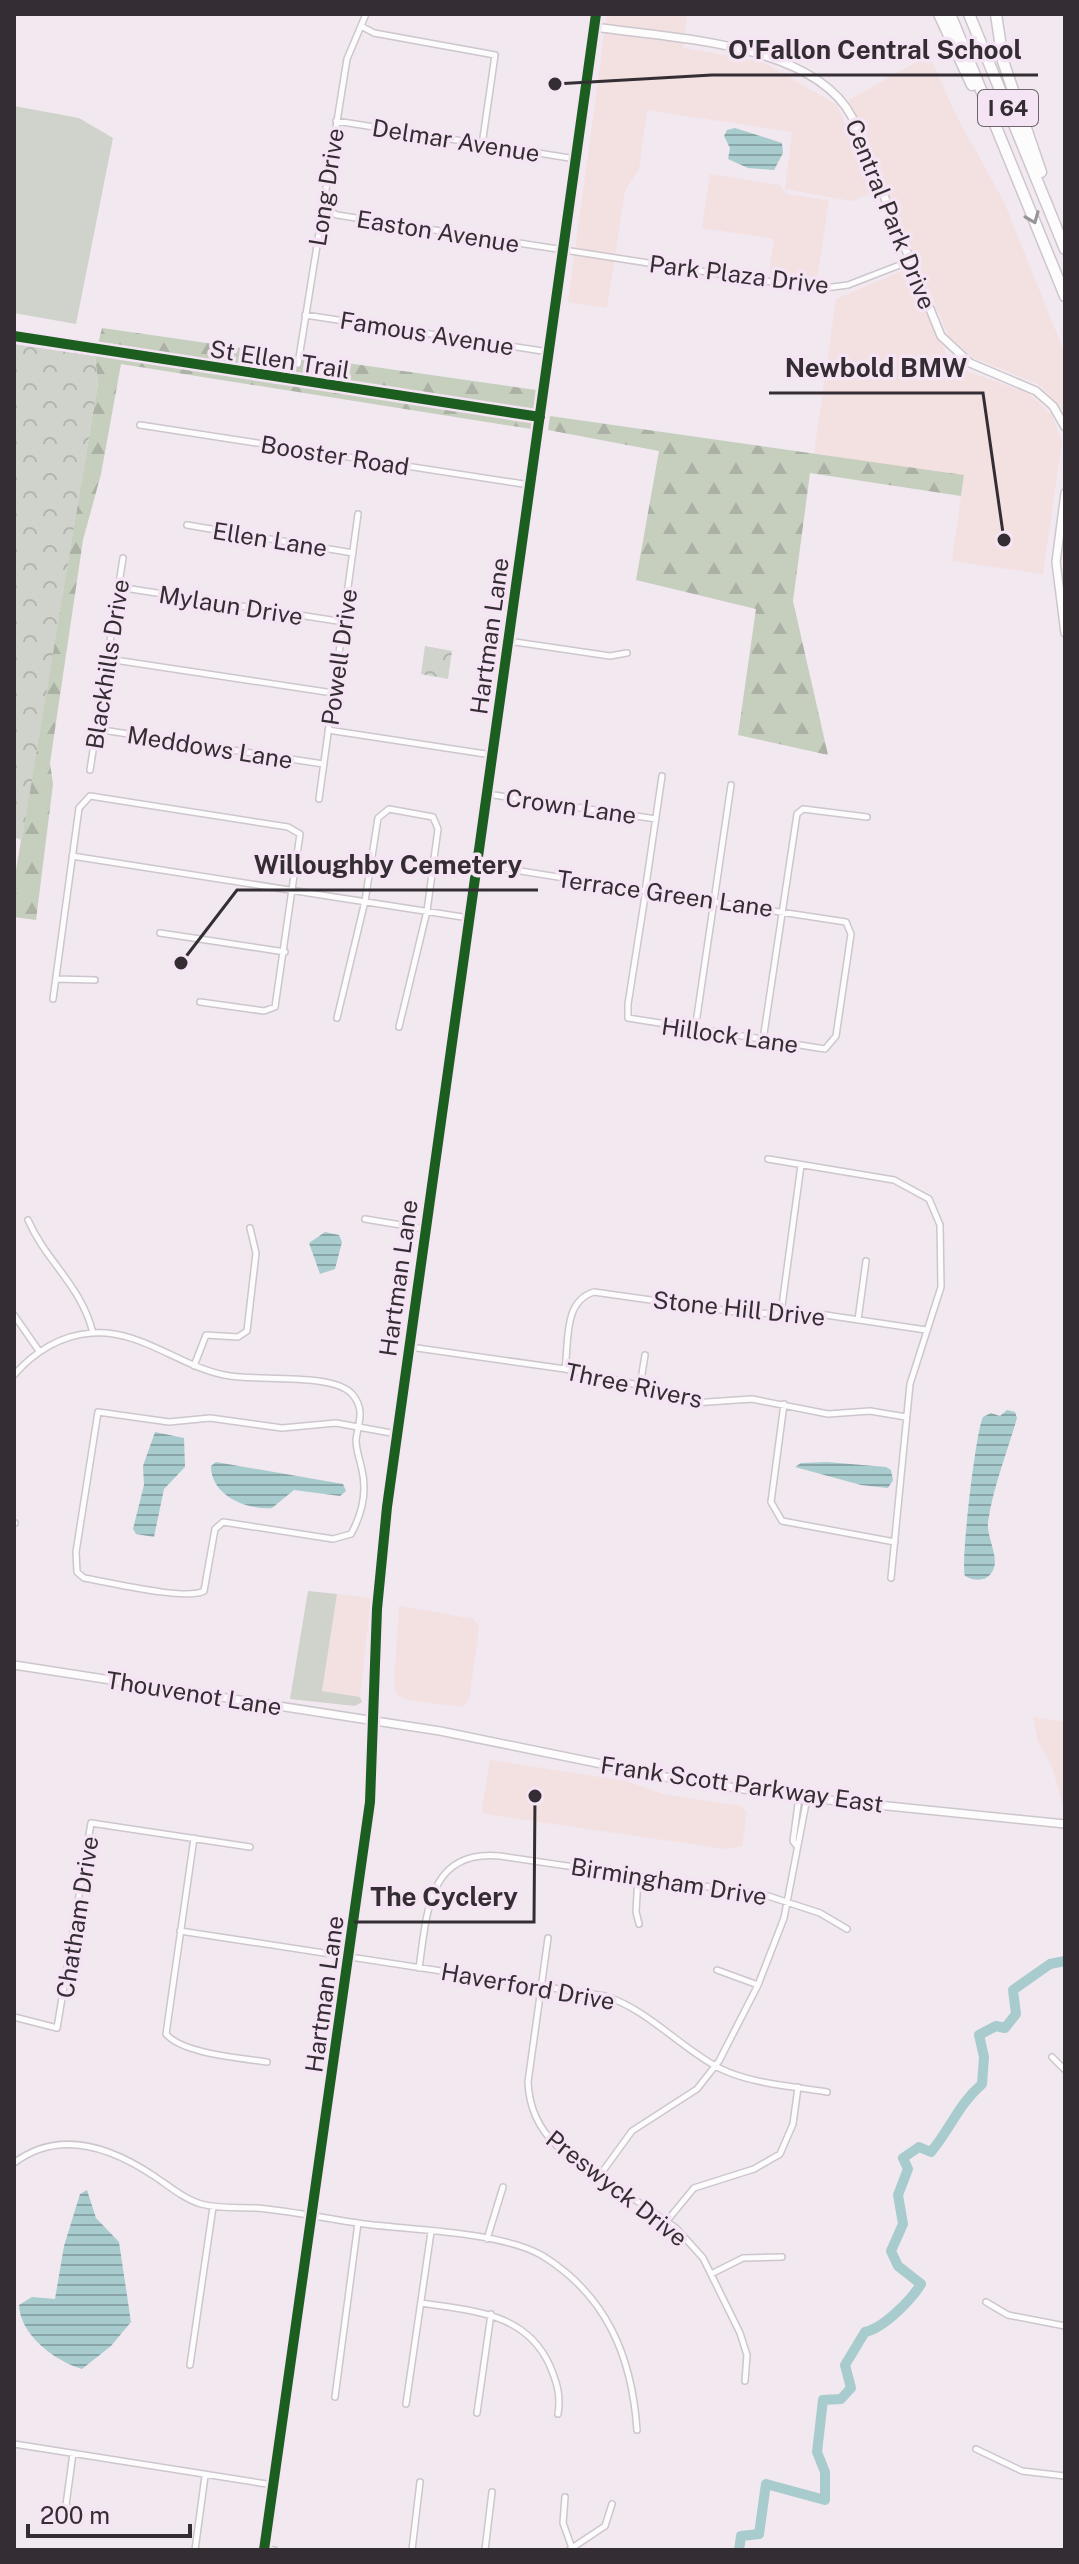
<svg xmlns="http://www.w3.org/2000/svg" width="1079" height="2564" viewBox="0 0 1079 2564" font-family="'Public Sans',sans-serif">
<defs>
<pattern id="forest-firs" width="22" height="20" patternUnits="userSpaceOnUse" patternTransform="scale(2)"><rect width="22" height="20" fill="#c6cebe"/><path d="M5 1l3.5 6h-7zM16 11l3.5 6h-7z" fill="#abb1a4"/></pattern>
<pattern id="park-crowns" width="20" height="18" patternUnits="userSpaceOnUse" patternTransform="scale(2)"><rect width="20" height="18" fill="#cfd3cb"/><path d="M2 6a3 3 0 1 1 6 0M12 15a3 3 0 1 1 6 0" fill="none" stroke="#b2b5af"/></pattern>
<pattern id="water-rules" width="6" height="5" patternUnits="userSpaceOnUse" patternTransform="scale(2)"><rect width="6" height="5" fill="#a8cbce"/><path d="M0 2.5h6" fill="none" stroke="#8aa5a8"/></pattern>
</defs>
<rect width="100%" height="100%" fill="#f1e8f0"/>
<path fill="#f3e0e1" d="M607,14H687L683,48L763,62L837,105L875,192L852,201L785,189L792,132L647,110L639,169L625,190L607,308L568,302Z
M929,55L957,117L1004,202L1065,354V413L1040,385L972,357L948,335L849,100Z
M710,174L780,185L786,194L829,200L817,280L769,273L774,239L702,228Z
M909,268L946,354L969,372L1028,393L1052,415L1062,442L1043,574L952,561L964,475L814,454L836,299Z
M337,1594L371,1598L360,1697L322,1691Z
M399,1606L474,1619L479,1628L469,1700L462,1707L408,1700L396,1694L394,1683Z
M1033,1717L1065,1722V1814L1053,1769L1038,1741Z
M490,1760L626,1781L666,1795L741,1806L747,1812L742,1846L725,1849L485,1814L482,1810Z"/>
<path fill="#cfd3cb" d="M14,106L79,118L113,138L76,324L14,313Z
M308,1591L337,1594L322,1691L360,1697L362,1702L355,1706L290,1699Z"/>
<path fill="url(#forest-firs)" d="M102,328L536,390L531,429L121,364L101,474L83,540L50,763L53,784L36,920L14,917V882L98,383L95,356Z
M550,416L964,475L961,496L810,473L793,601L828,755L738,735L756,609L636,580L659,451L548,430Z"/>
<path fill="url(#park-crowns)" d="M14,344L95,356L98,383L22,840L14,837Z
M425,646L452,651L448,679L421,674Z"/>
<path fill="url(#water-rules)" d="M735,128L782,143L783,153L774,170L748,168L728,159L730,148L724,136L727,130Z
M325,1232L339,1235L342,1242L335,1269L320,1274L309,1243Z
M1007,1410L1015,1412L1017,1418C1007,1453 993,1487 988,1522C986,1537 1001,1559 992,1572C986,1582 974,1581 965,1576C960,1565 976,1429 983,1417L991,1413L1000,1416Z
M155,1432L184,1438L185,1467L164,1489L154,1537L136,1534L133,1529L144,1485L143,1466Z
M216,1462L343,1484L346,1491L340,1496L294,1490L272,1508C247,1510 211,1496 211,1466Z
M827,1462L886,1467L891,1470L893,1480L888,1488L861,1485L795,1467L801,1463Z
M87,2190L96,2218L119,2242L131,2322L111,2346L82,2369C55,2361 20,2335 19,2305L32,2297L55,2299L64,2246L80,2194Z"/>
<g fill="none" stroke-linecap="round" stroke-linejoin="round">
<path stroke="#a8cbce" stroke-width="10" d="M739,2550L741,2536L759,2534L766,2484L825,2500V2472L817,2452L823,2400L841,2399L851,2388L845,2365L865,2332C884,2328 911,2300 921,2284L898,2266L891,2251L903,2224L898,2195L908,2169L903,2158L919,2147L931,2152C951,2128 958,2105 982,2084L984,2057L979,2035L996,2026L1005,2028L1016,2014L1013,1990L1050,1964L1065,1961"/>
<g stroke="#cdc6cc" stroke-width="8">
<path id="minor" d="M361,26L374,33L495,55L482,145
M336,121L576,159
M323,197L328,210L337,215L817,289L848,285L910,261
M305,315L549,352
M298,364L347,59L366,14
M140,425L530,485
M187,525L353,553
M118,587L344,622
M508,641L610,656L627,653
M108,659L333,693
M96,729L323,764
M328,730L492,755
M90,770L123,558
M487,794L656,819
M319,799L358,514
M72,856L469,918
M477,864L639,890L651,892L708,900L714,902L846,922L851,934L836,1036L825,1049L628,1018V1004L645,896L646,885L662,776
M160,933L285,952
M56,979L95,980
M53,999L79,808L90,796L288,827L300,834L275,1007L264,1011L200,1002
M337,1018L365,901L378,818L389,809L433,817L438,829L427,911L399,1027
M695,1030L731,785
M763,1040L797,814L803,809L867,817
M768,1159L894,1180L929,1199L940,1225L941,1287L910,1384L891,1578
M365,1219L425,1229
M28,1220C47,1263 81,1285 93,1333
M781,1313L801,1165
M14,1315L39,1351
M858,1320L866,1261
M410,1347L565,1369L651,1388L693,1403L752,1399L828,1414L870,1411L906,1417
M194,1366L206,1335L238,1337L247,1331L256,1253L250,1228
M565,1369C569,1342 563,1301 594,1292L743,1313L819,1314L926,1330
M14,1375C34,1352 61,1335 92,1333C142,1329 182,1369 230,1376C261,1381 334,1373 352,1394C366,1410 358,1423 356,1440C356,1450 360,1460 362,1470C367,1492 362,1514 351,1534L333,1539L223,1522L215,1529L204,1591C186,1601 108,1582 84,1578L77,1572L76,1552L98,1412L169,1422L210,1418L282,1428L336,1423L397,1434
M640,1386L645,1355
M784,1404L771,1502L782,1521L895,1542
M14,1523H15
M194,1838L166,2034C183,2054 241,2058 267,2062
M796,1845L793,1841L799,1797
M638,1876L636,1912L639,1924
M180,1931L605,1996C649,2010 679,2047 719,2068C751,2084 792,2086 827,2092
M548,1938L528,2082C529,2108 538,2128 557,2146L676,2228L703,2258L740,2333L747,2355L745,2381
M419,1968C427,1915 427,1849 500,1856L765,1895L820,1913L847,1929
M717,1970L758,1985
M14,2017L57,2028L91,1823L250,1847
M1052,2057L1065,2070
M14,2163C60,2128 112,2148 154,2176C169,2186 184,2199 201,2204C219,2209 238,2207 256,2208C292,2211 328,2219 364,2224C412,2230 503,2232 543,2256C607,2296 632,2357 637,2430
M600,2175L632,2131L697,2089L719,2061L758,1985L784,1918L807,1798
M666,2222L694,2188L754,2169L780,2154L793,2124L798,2087
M487,2239L503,2187
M711,2274L743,2258L782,2257
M986,2302L1008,2315L1065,2326
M421,2303C472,2311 526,2312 550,2366C557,2383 561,2395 558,2414
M190,2365L213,2207
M335,2397L358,2223
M406,2404L431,2232
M477,2413L491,2314
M14,2444L273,2485
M976,2449L1022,2471L1065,2476
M565,2497L563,2523L572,2548
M72,2512L66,2505L73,2453
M264,2549L274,2550
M195,2550L205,2476
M412,2550L420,2482
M485,2550L492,2492
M569,2550L605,2526L612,2504"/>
</g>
<g stroke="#cdc6cc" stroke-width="10">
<path id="tertiary" d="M595,27C668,38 813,42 852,117L941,336L970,363L1036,391L1053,406L1065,427
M1065,493L1056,562L1065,633
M264,2550L370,1802L377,1609L387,1507L596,14"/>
</g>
<g stroke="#cdc6cc" stroke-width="10">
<path id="secondary" d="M14,1665L440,1731L675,1779L799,1797L1065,1824"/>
</g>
<g stroke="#cdc6cc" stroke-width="13">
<path id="motorway" d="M939,14L972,85
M950,14L1065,296
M969,14L1065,249
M996,14L1003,61L1041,172"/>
</g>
<use href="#minor" stroke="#fdfcfd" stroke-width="5"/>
<use href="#tertiary" stroke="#fdfcfd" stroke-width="7"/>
<use href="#secondary" stroke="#fdfcfd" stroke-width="7"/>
<use href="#motorway" stroke="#fdfcfd" stroke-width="10"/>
<g stroke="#f5e4f3" stroke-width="15">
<path id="cycleway" d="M14,336L540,417
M264,2550L370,1802L377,1609L387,1507L596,14"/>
</g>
<use href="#cycleway" stroke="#1b5e20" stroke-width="10"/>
</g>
<defs><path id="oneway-chevron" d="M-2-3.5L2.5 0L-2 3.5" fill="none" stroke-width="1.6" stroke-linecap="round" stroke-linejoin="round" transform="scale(2)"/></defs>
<use stroke="#989598" href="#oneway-chevron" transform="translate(1033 218) rotate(68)"/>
<g text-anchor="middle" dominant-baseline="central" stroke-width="7" stroke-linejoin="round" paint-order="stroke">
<rect fill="#f5e4f3" stroke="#6e656d" stroke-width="2" x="978" y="90" width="60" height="36" rx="6"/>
<g font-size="22" font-weight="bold" fill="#342e34">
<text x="1008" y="108">I 64</text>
</g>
<g font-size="24" fill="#342e34" stroke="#f5e4f3">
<text transform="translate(456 140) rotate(9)">Delmar Avenue</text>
<text transform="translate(326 187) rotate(-81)">Long Drive</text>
<text transform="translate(891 214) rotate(68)">Central Park Drive</text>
<text transform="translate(438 231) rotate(9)">Easton Avenue</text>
<text transform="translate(739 274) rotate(7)">Park Plaza Drive</text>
<text transform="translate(427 333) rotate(9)">Famous Avenue</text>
<text transform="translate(280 359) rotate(9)">St Ellen Trail</text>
<text transform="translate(335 455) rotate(9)">Booster Road</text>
<text transform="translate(270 539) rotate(9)">Ellen Lane</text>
<text transform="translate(231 605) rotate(9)">Mylaun Drive</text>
<text transform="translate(489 636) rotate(-82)">Hartman Lane</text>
<text transform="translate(339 657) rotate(-82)">Powell Drive</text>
<text transform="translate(107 664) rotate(-81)">Blackhills Drive</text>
<text transform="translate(210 747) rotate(9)">Meddows Lane</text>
<text transform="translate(571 806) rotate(8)">Crown Lane</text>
<text transform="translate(665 893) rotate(8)">Terrace Green Lane</text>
<text transform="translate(730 1035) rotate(8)">Hillock Lane</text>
<text transform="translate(398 1278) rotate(-82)">Hartman Lane</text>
<text transform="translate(739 1308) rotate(6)">Stone Hill Drive</text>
<text transform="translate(634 1385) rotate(12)">Three Rivers</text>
<text transform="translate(194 1693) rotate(9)">Thouvenot Lane</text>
<text transform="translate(742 1784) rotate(8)">Frank Scott Parkway East</text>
<text transform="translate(669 1881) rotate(9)">Birmingham Drive</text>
<text transform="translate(77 1917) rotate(-81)">Chatham Drive</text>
<text transform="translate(528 1986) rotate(10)">Haverford Drive</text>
<text transform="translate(324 1994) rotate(-82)">Hartman Lane</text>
<text transform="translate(617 2188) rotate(38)">Preswyck Drive</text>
</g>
</g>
<path fill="none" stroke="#342e34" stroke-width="3" d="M555 84L712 75H1038M1004 540L983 393H769M181 963L237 890H538M535 1796L534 1922H354"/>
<g fill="#342e34" stroke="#f5e4f3" stroke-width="3">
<circle cx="555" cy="84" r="8"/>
<circle cx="1004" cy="540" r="8"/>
<circle cx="181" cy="963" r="8"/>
<circle cx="535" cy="1796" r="8"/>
</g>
<g font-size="26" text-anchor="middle" font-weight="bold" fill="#342e34" stroke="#f5e4f3" stroke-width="7" stroke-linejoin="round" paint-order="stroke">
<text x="875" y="59">O'Fallon Central School</text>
<text x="876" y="377">Newbold BMW</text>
<text x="388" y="874">Willoughby Cemetery</text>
<text x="444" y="1906">The Cyclery</text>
</g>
<rect width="1079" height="2564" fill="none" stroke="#342e34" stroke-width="32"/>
<path d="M28 2524v12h162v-12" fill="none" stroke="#342e34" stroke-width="4"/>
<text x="40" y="2524" font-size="24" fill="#342e34" stroke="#f5e4f3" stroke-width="6" paint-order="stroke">200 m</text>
</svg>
